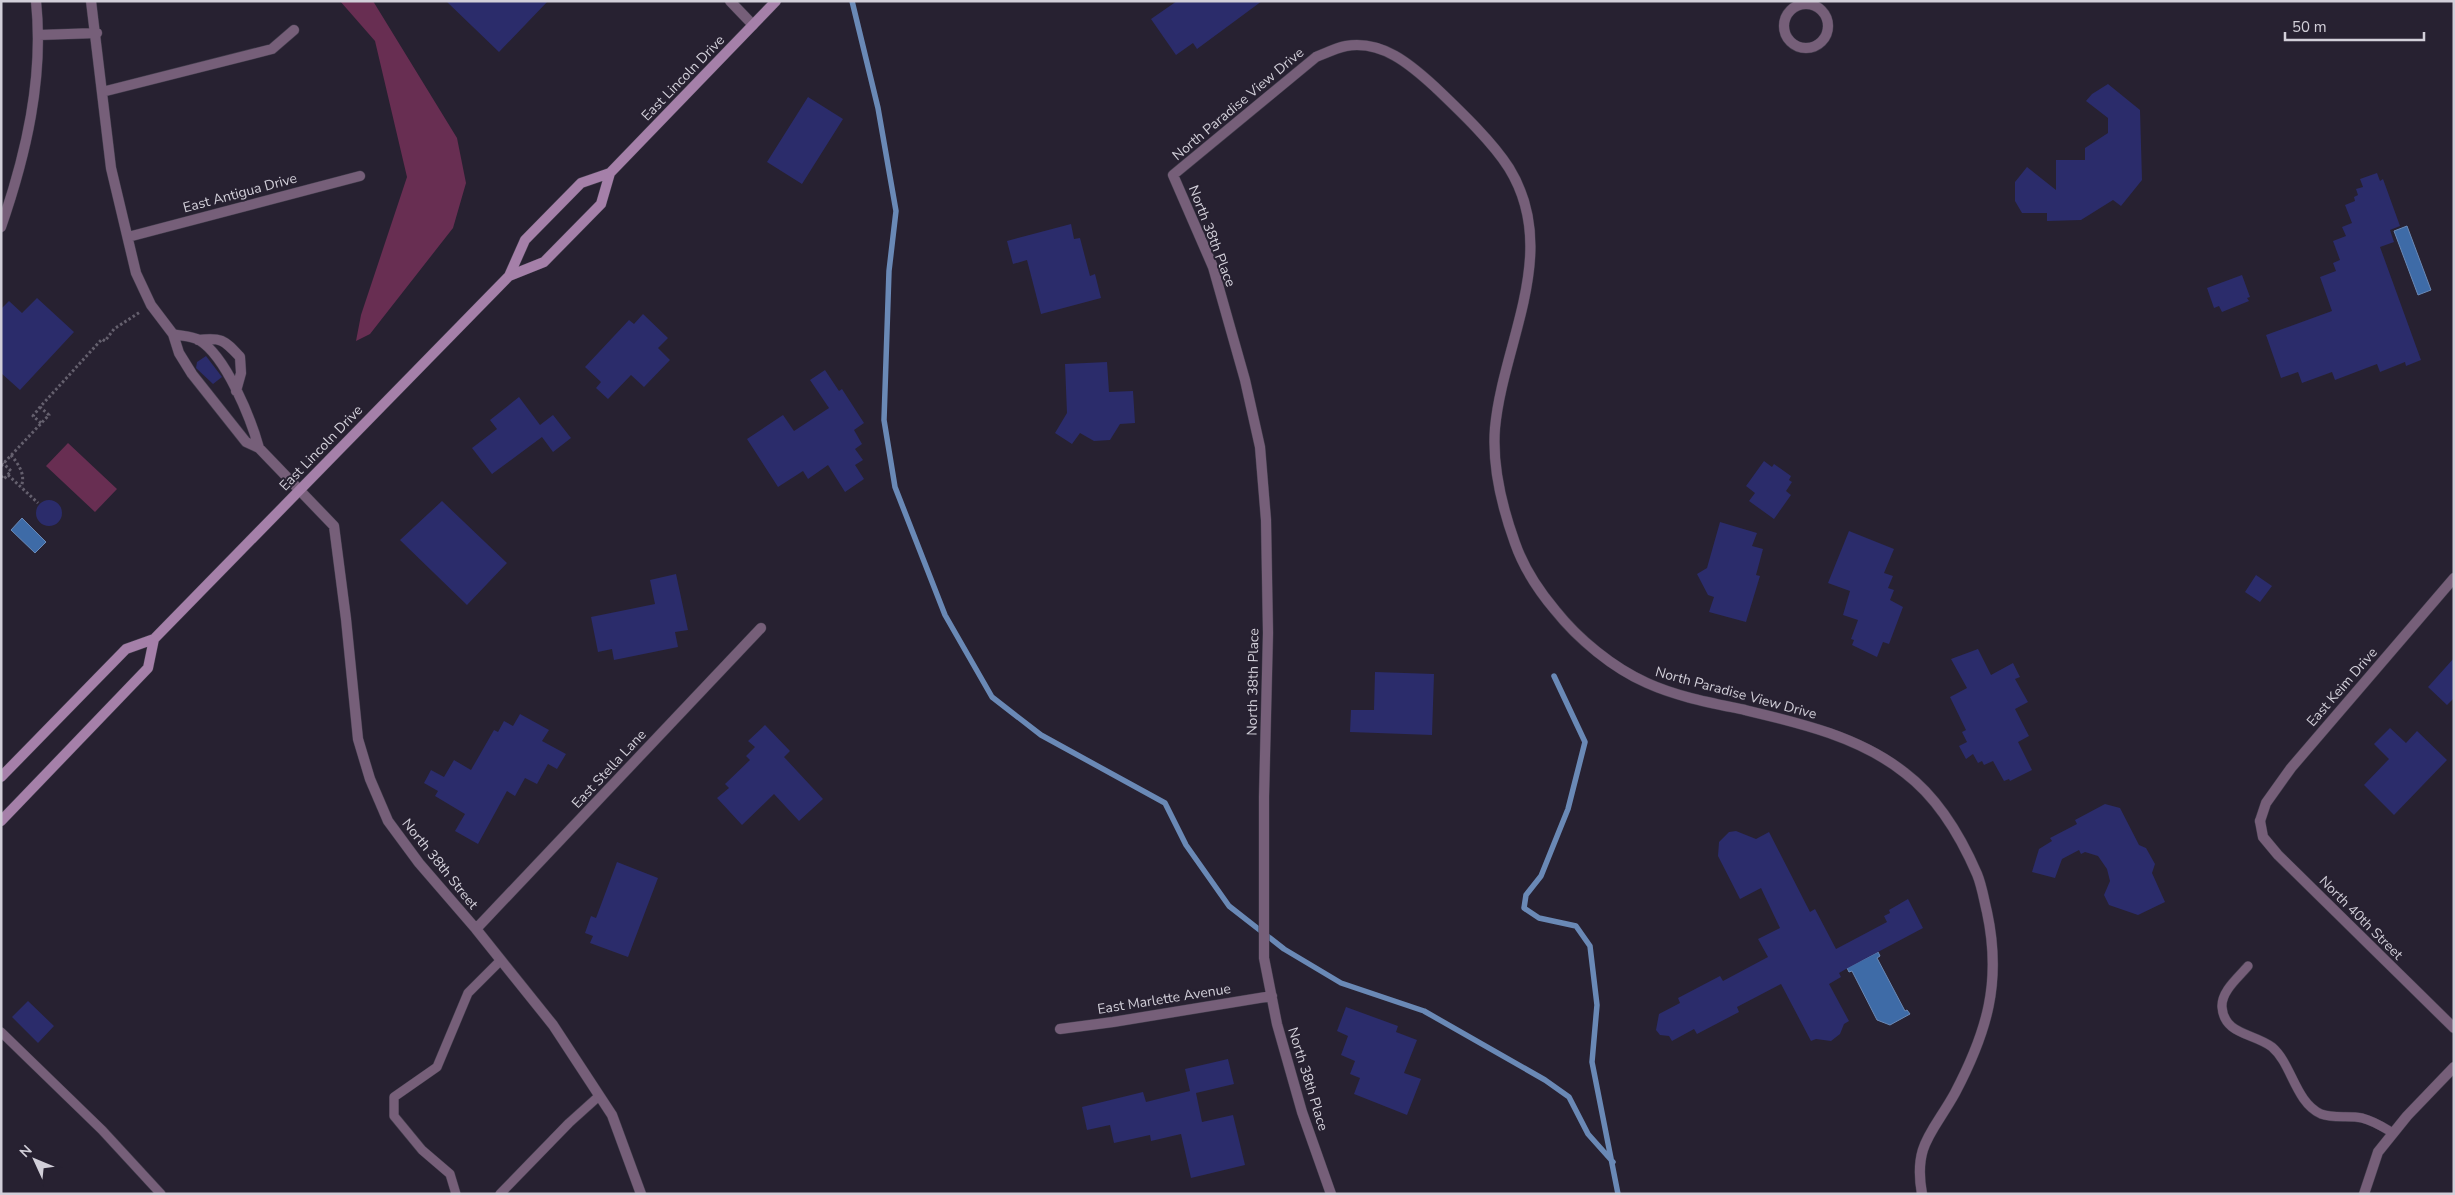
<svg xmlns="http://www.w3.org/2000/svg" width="2455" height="1195" viewBox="0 0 2455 1195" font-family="'Nunito Sans',sans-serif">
<rect width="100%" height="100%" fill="#272131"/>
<path fill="#682e52" d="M340,1H373L457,138L466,183L453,228L370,334L356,341L361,315L407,177L375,41Z
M68,443L117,489L95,512L46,466Z"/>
<path fill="#3e6ba7" stroke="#6a89b6" d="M2407,226L2431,290L2418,295L2394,231Z
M22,518L46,542L35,553L11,530Z
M1878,952L1880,956L1877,958L1905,1011L1907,1010L1910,1014L1890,1025L1877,1020L1852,971L1849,972L1847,968Z"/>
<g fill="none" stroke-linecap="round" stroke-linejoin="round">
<path stroke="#6a89b6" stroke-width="5.5" d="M852,1L878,108L896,211L889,271L884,420L895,487L945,615L992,697L1041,735L1165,803L1186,845L1229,906L1284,949L1341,983L1424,1011L1545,1080L1569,1097L1588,1134L1613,1162
M1554,676L1585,742L1568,809L1541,876L1526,895L1524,908L1539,918L1576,926L1590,946L1597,1005L1592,1062L1618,1194"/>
</g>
<path fill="#2b2c6b" d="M446,1H548L499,52Z
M1177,1H1262L1197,49L1193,43L1176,55L1151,19Z
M2108,84L2140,110L2142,180L2121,206L2113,200L2081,220L2047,221V213H2022L2015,201V182L2027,167L2056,190V160H2085V148L2108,133V118L2086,101L2092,94Z
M808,97L843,119L802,184L767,162Z
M2377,173L2380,181L2383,179L2400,226L2390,230L2394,242L2380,247L2421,360L2406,366L2405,362L2380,372L2377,364L2335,380L2332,372L2302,383L2298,372L2281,378L2266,335L2332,311L2320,277L2336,271L2333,263L2340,260L2333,241L2346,236L2342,227L2352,223L2345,205L2355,201L2354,197L2358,195L2356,189L2363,187L2360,179Z
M1071,224L1074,239L1080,238L1090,276L1095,274L1101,298L1041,314L1027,260L1013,264L1007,241Z
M2242,275L2250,297L2247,298L2249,301L2222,312L2219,306L2214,308L2207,288Z
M37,298L74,332L20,390L1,373V309L9,301L22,313Z
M643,314L668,338L658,348L670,360L644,387L631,375L608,399L596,388L601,382L585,367L629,320L634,324Z
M206,356L222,377L213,384L196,368L197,362Z
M1107,362L1109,392L1133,391L1135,423L1120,424L1110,440L1094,441L1080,433L1072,444L1055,433L1067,413L1065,364Z
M825,370L839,391L842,389L864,423L854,430L862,444L855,449L863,460L855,465L864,479L845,492L828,465L808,479L803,471L778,487L747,439L783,415L794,431L829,408L810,380Z
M519,397L540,425L553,415L571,438L553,452L542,437L492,474L472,448L497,429L490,420Z
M1764,461L1772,467L1774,464L1791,476L1789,480L1792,482L1786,491L1791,495L1774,519L1749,501L1755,493L1746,486Z
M36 513a13 13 0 1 1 26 0a13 13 0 1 1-26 0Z
M442,501L507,563L467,605L400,540Z
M1720,522L1757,533L1752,546L1763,549L1756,575L1760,576L1746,622L1709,612L1714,597L1708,595L1697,574L1707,568Z
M1849,531L1894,549L1884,573L1893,576L1888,588L1894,590L1890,600L1903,607L1889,644L1883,642L1877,657L1852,645L1854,640L1851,639L1858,620L1843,615L1850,591L1828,583Z
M676,574L688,630L675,632L678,647L614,660L612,649L598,652L591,617L655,604L650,580Z
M2256,575L2272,586L2260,602L2245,592Z
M1978,649L1991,675L2013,663L2020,677L2015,679L2028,702L2015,709L2029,736L2018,742L2032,770L2010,781L2009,779L2004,781L1993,761L1984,765L1982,761L1978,763L1973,754L1966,759L1959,746L1967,742L1962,732L1966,730L1950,697L1967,688L1951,659Z
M2454,658V698L2447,705L2428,687Z
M1375,672L1434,674L1432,735L1350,732L1351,710H1374Z
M520,714L549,730L542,741L566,754L557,769L548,764L537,784L525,778L515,796L507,791L478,844L455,831L465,814L435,796L438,791L424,783L431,770L444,777L454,760L471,770L494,730L498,732L504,721L513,726Z
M765,725L790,751L784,757L823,799L799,821L774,794L742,825L717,798L729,788L725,784L750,760L746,756L755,747L748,741Z
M2390,728L2406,743L2417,731L2447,760L2394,815L2364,785L2389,759L2374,744Z
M2105,804L2120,808L2139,845L2146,848L2155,864L2152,873L2165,902L2138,915L2109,905L2104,895L2110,881L2107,869L2098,856L2085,852L2081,854L2079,850L2062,859L2055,878L2032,872L2039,849L2052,841L2050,838L2077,824L2075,820Z
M1736,831L1756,839L1769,832L1810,912L1815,909L1836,949L1887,922L1884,916L1890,913L1889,910L1908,899L1923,928L1846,969L1839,973L1841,977L1829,984L1849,1021L1844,1024L1840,1034L1831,1041L1816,1039L1811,1041L1781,984L1737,1007L1739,1012L1697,1034L1694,1029L1672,1041L1669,1036L1660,1035L1656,1030L1659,1014L1680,1003L1678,998L1720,976L1723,981L1768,957L1758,939L1780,928L1761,888L1740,899L1718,856L1719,842L1729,832Z
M617,862L658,878L628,957L590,943L593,936L585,933L591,916L596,918Z
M28,1001L54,1026L38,1043L12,1017Z
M1346,1007L1398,1026L1396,1032L1417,1040L1404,1073L1421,1079L1407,1115L1354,1094L1360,1078L1350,1074L1355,1061L1341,1055L1348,1036L1337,1031Z
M1228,1059L1234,1084L1196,1093L1202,1122L1233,1115L1245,1165L1191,1178L1181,1134L1151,1141L1150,1135L1114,1143L1110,1125L1087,1130L1082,1107L1143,1092L1146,1102L1190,1091L1185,1069Z"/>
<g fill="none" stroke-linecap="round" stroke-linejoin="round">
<g stroke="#423d4c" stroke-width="10">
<path id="service" d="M2248,966C2239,977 2221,991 2222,1007C2224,1035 2254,1033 2272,1047C2292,1064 2295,1102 2321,1114C2334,1119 2349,1115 2362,1118C2374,1121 2383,1127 2393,1133
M1,1032L102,1130L161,1194
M456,1194L450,1174L422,1150L394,1116V1097L437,1067L468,993L501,960
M500,1194L569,1123L599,1096"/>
</g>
<g stroke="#423d4c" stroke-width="11">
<path id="minor" d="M91,1L111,168L136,273L151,305L173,334L179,353L192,374L246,442L259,448L334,526L346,619L358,739L370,779L388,821L419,863L476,929L553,1025L612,1115L641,1194
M730,1L753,25
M1784 26a22 22 0 1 1 44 0a22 22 0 1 1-44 0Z
M39,35L97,33
M102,92L272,49L294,30
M1,227C26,155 44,78 36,1
M128,237L360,176
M173,334C181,336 192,336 199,340C226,356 251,419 259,448
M198,340C222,337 224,340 240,357L241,373L236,391
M2260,821L2266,803L2291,768L2454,578
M476,929L761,628
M1060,1029L1113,1022L1272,996
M1331,1194L1302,1112L1277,1024L1264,958V797L1268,633L1266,520L1260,447L1245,380L1213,267L1173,175L1316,57C1326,53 1336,48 1346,46C1382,40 1410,64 1435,87C1458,109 1492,141 1509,168C1561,252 1503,342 1495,428C1492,466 1502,507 1515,543C1523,566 1539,591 1555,610C1578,639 1613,668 1647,683C1678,697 1712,703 1745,710C1800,723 1860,737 1905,773C1938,798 1961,837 1977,874C1982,886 1984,900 1987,912C2002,982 1987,1032 1955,1093C1933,1133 1913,1144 1922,1194
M2364,1194L2378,1152L2407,1116L2454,1067"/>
</g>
<g stroke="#423d4c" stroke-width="11">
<path id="tertiary" d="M2260,821L2263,837L2278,855L2454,1028"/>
</g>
<g stroke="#423d4c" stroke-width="11">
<path id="secondary" d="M509,276L544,262L601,204L610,173
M1,777L126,649L154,639L509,276L525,240L581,183L610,173L776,1
M1,821L148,668L154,639"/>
</g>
<path stroke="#65606e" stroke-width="3" stroke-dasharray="2.5 2.5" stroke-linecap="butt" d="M41,423L33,416L40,407L102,339L105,341L114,329L140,312
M11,455C19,465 26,475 21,487
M1,466L49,415L40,407
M8,475L38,503
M1,476L4,479L11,471L3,463"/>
<use href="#service" stroke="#765f79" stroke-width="9"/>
<use href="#minor" stroke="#765f79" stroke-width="10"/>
<use href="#tertiary" stroke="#765f79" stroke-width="10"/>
<use href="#secondary" stroke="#a580a9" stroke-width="10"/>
</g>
<g text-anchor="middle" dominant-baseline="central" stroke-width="4" stroke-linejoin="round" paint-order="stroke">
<g font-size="14" fill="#d2cfd9" stroke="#272131">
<text transform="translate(683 78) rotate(-46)">East Lincoln Drive</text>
<text transform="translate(1238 104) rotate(-40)">North Paradise View Drive</text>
<text transform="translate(240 193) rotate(-15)">East Antigua Drive</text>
<text transform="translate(1212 236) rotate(69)">North 38th Place</text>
<text transform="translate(321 448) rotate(-46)">East Lincoln Drive</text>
<text transform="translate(1253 682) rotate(-89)">North 38th Place</text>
<text transform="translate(2342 687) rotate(-49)">East Keim Drive</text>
<text transform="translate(1736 693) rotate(15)">North Paradise View Drive</text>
<text transform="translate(609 769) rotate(-47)">East Stella Lane</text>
<text transform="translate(440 864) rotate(51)">North 38th Street</text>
<text transform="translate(2361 918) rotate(45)">North 40th Street</text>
<text transform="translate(1164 999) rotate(-9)">East Marlette Avenue</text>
<text transform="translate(1308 1079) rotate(73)">North 38th Place</text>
</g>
</g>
<rect width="2455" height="1195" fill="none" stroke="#d2cfd9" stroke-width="5"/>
<g transform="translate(35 1160) rotate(314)" stroke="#272131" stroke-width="4" paint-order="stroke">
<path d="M0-4L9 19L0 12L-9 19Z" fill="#d2cfd9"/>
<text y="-8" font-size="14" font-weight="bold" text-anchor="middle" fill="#d2cfd9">N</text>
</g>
<path d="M2285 32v8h139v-8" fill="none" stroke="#d2cfd9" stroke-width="2.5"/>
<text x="2292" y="32" font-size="15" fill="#d2cfd9" stroke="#272131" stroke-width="4" paint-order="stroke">50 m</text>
</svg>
